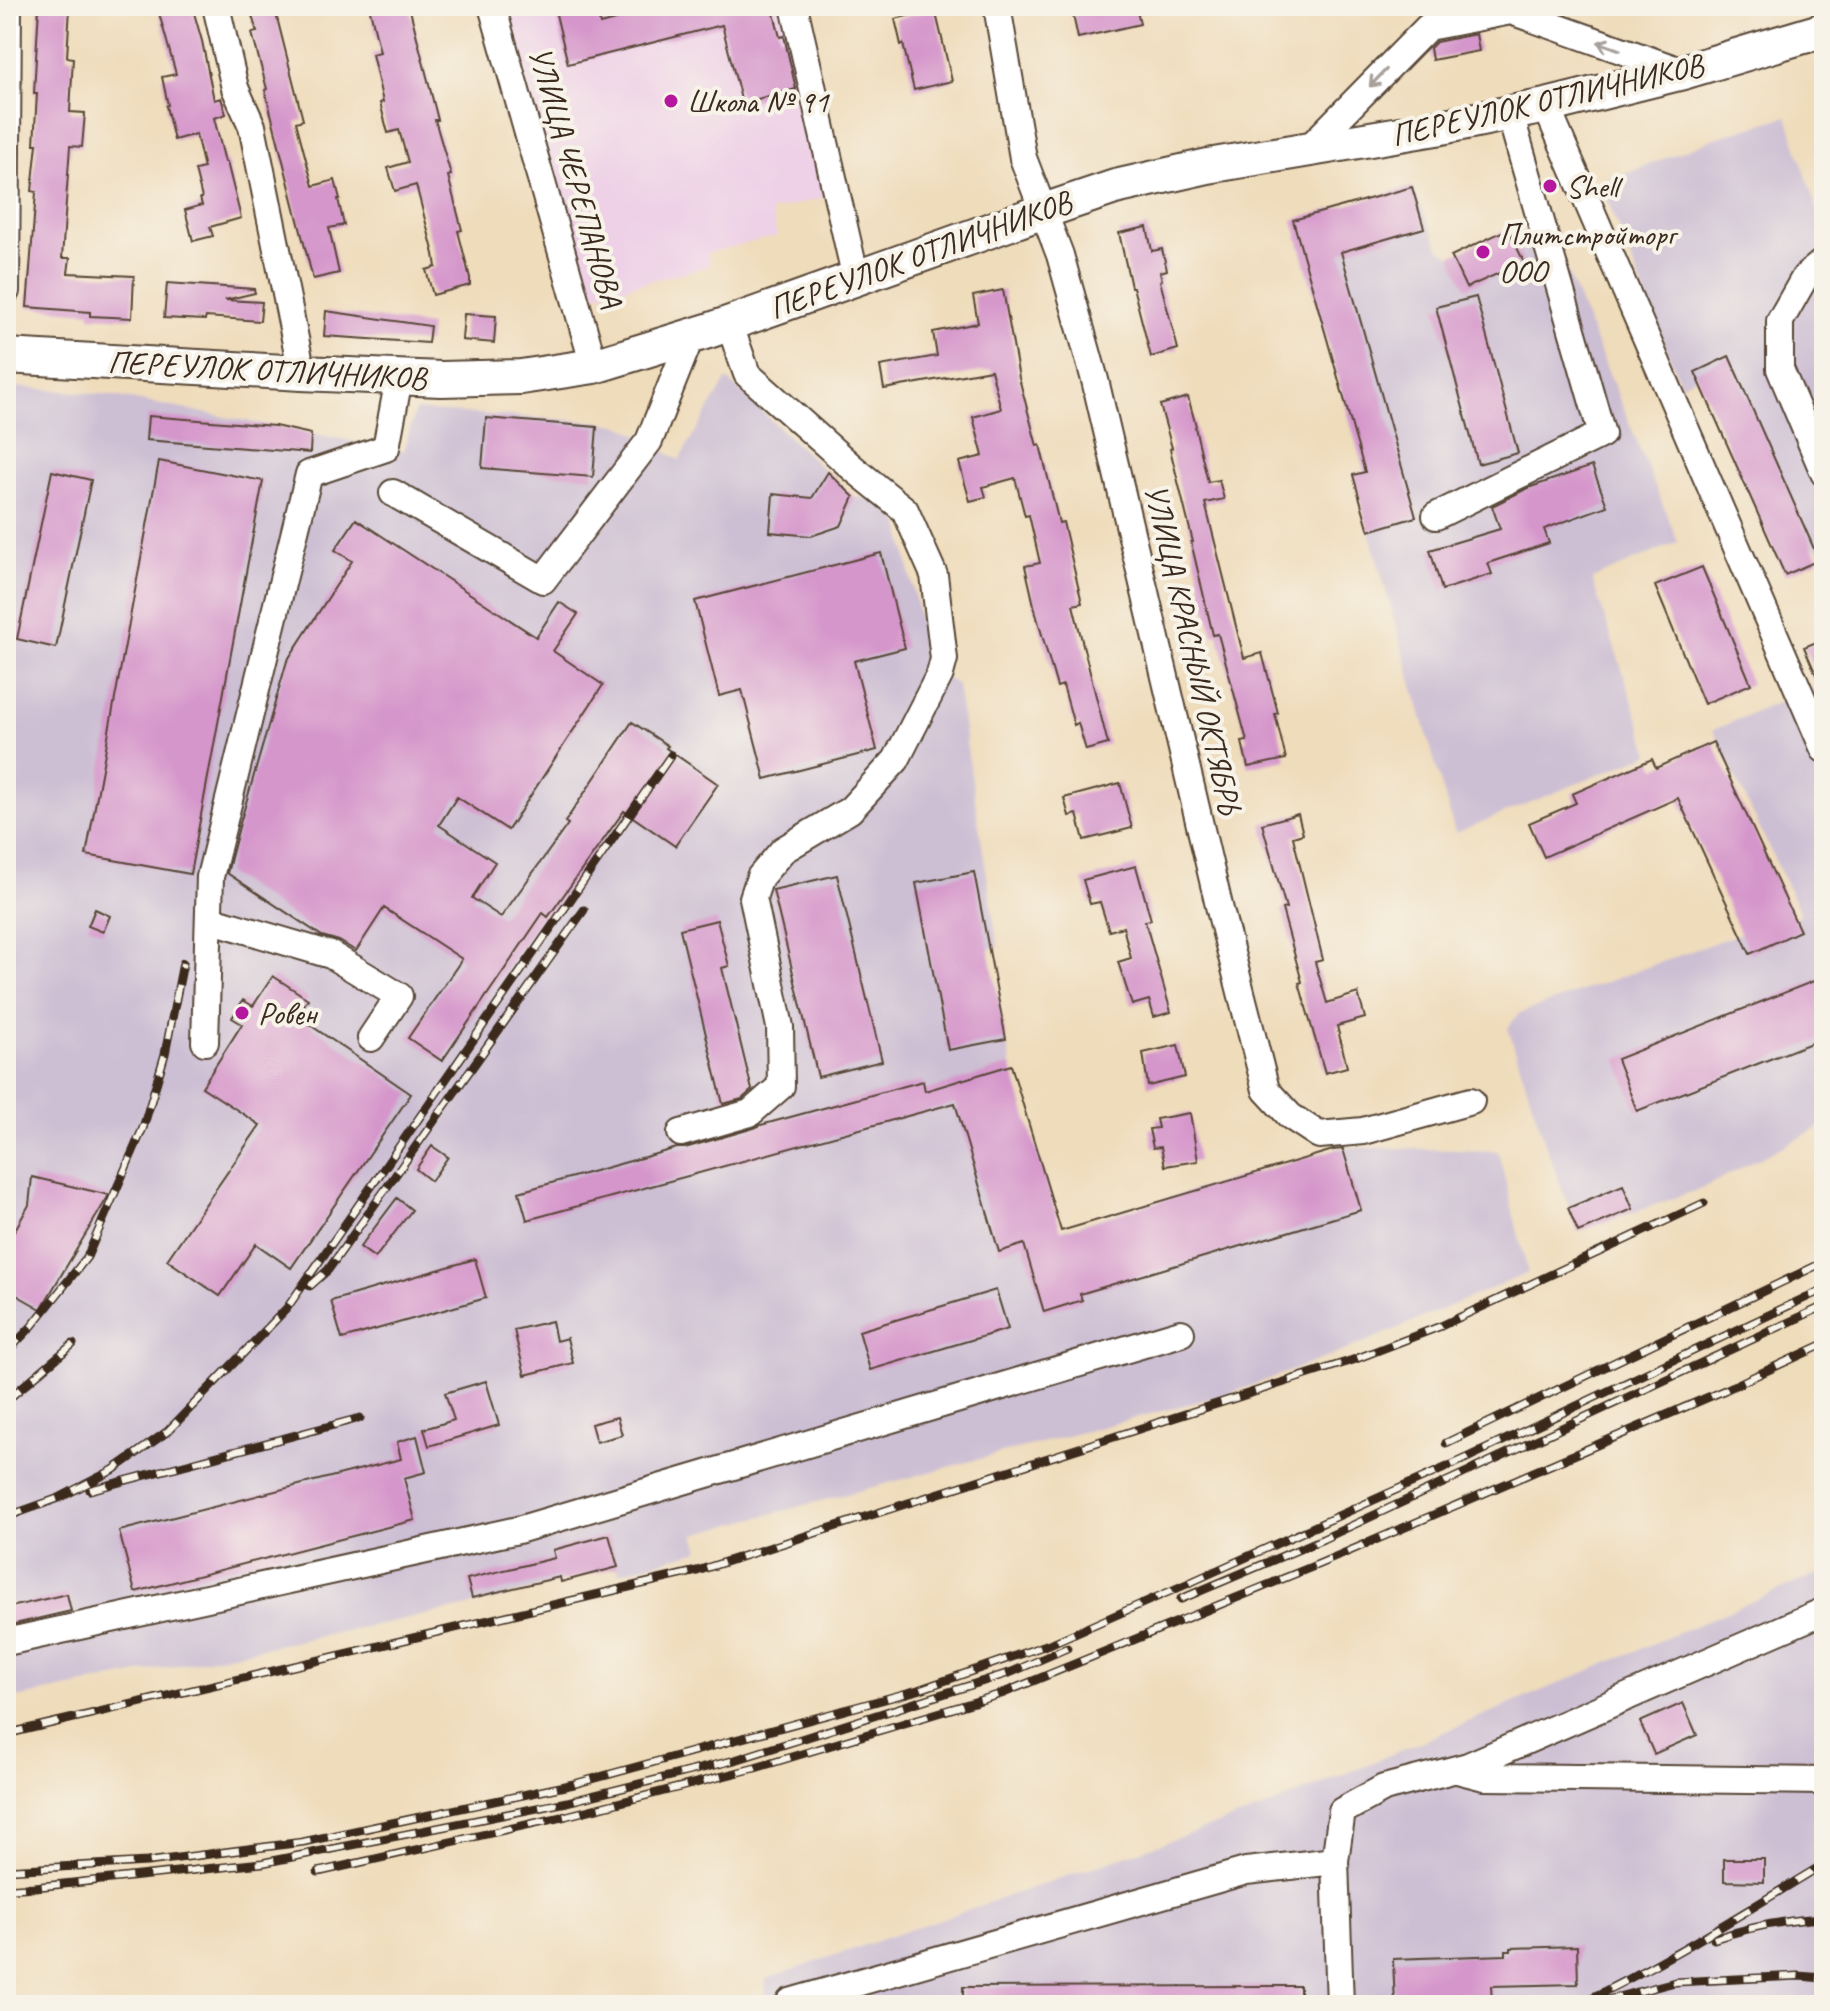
<svg xmlns="http://www.w3.org/2000/svg" width="1830" height="2011" viewBox="0 0 1830 2011" font-family="Caveat,sans-serif">
<rect width="100%" height="100%" fill="#f7f3e8"/>
<filter id="ink" filterUnits="userSpaceOnUse"><feTurbulence type="fractalNoise" baseFrequency=".0125" numOctaves="2"/><feDisplacementMap in="SourceGraphic" scale="16" xChannelSelector="R" yChannelSelector="G"/><feConvolveMatrix kernelMatrix="1 2 1 2 8 2 1 2 1" color-interpolation-filters="sRGB"/></filter>
<filter id="wash" filterUnits="userSpaceOnUse"><feTurbulence type="fractalNoise" baseFrequency=".006" numOctaves="4" result="noise"/><feDisplacementMap in="SourceGraphic" scale="32" xChannelSelector="R" yChannelSelector="G"/><feGaussianBlur stdDeviation="1.8" result="paint"/><feColorMatrix in="noise" values="0 0 0 0 0 0 0 0 0 0 0 0 0 0 0 0 0 1.4 0 .05"/><feComposite in="paint" operator="in"/></filter>
<g filter="url(#wash)">
<rect width="100%" height="100%" fill="#efdcbb"/>
<path fill="#eed0e7" d="M505,6H788L833,195L771,211L777,236L707,253L710,266L586,297Z"/>
<path fill="#ccbed3" d="M1787,116L1824,232V556L1812,544L1729,357L1681,385L1601,184L1715,138Z
M1412,187L1440,249L1454,257L1550,230L1678,542L1592,579L1650,754L1455,833L1353,475L1364,472L1293,220Z
M727,379L853,497L882,500L899,520L929,666L957,685L998,947L989,949L1006,1039L1011,1065L1061,1230L1342,1147L1498,1151L1528,1273L1344,1351L1234,1392L695,1534L700,1550L619,1573L617,1567L474,1605L6,1700V386L109,395L404,451L415,410L601,422L625,427L679,460Z
M1824,683V1125L1703,1188L1578,1232L1546,1146L1508,1028L1518,1014L1741,933L1801,915L1713,730Z
M1824,1571V2005H765L766,1979L1265,1808Z"/>
<g id="blocks">
<path fill="#d596cb" d="M39,6L70,8L67,57L73,58L70,112L85,113L82,147L70,146L62,258H70L68,273L134,276L132,318L90,316V312L27,307L36,192L32,191L37,144H34L37,93H34Z
M157,6H192L202,41L214,100L221,98L226,114L214,118L225,162H227L241,218L210,227L213,236L193,241L185,210L202,205L200,198H202L195,170L204,168L196,134L174,140L166,106L168,105L162,77L176,74Z
M249,6H274L303,120L296,122L313,186L335,180L340,199H338L344,225L329,228L339,273L313,279L265,90L267,89L252,33L257,32Z
M369,6H409L438,120H435L451,175L448,176L462,230L458,231L470,278V285L433,295L426,270L436,267L434,254L416,185L395,191L388,168L408,162L399,130L388,133L380,103L383,102L372,54L380,52Z
M554,6H595L600,24L667,6H772L780,37L784,36L796,89L742,103L722,25L568,64Z
M1071,6H1112L1113,10L1136,6L1140,24L1078,38Z
M935,9L952,81L914,90L903,44L901,45L895,19Z
M1476,34L1479,51L1432,60L1430,48L1436,42Z
M1412,187L1424,228L1341,252L1416,517L1369,531L1353,475L1365,472L1293,220Z
M1147,227L1152,251L1162,249L1167,270L1160,272L1162,280L1160,281L1178,349L1151,357L1133,287H1131L1119,233Z
M1508,229L1524,262L1466,288L1451,256Z
M167,283L254,289L255,293L225,300L262,302L260,321L206,317L205,320L164,318Z
M1003,290L1019,378L1037,446L1040,445L1059,523L1063,522L1082,603L1073,605L1108,744L1086,750L1078,723L1074,725L1063,685L1057,687L1036,614L1025,566L1040,563L1029,515L1025,516L1015,478L983,487L986,497L970,501L959,462L983,456L973,417L1001,409L991,370L884,389L880,366L937,356L933,332L978,323L973,296Z
M1476,297L1518,453L1478,464L1436,307Z
M326,311L430,326L428,343L324,336Z
M464,314L496,316L494,343L462,340Z
M1729,356L1819,560L1785,575L1695,372Z
M1188,397L1196,426L1195,427L1208,482L1219,480L1224,499L1205,503L1244,658L1262,653L1278,713L1275,714L1286,759L1248,767L1242,742L1247,741L1218,634L1213,635L1191,542H1193L1170,449L1172,448L1160,405Z
M148,416L275,426L311,434L310,453L146,440Z
M486,418L597,427L593,477L482,468Z
M159,461L263,481L190,874L86,855Z
M1592,466L1607,506L1544,529L1549,543L1488,563L1492,574L1442,590L1430,550L1500,529L1492,506L1528,488Z
M52,471L91,480L56,648L17,639Z
M828,472L854,497L841,526L811,536L770,532L773,494L812,498Z
M356,519L536,637L559,602L578,614L553,651L603,685L508,830L457,797L439,825L495,862L472,898L501,917L568,824L565,822L632,722L668,746L666,748L718,784L675,846L624,811L548,917L543,913L442,1061L408,1038L462,959L384,908L356,951L339,941L322,936L227,873L239,827L287,661L352,561L335,550Z
M881,553L905,648L854,661L877,750L765,779L742,690L719,696L695,601Z
M1702,567L1751,684L1704,704L1655,586Z
M1824,639V693L1804,647Z
M1713,742L1800,931L1750,954L1678,798L1544,857L1529,823L1576,803L1572,794L1652,759L1656,768Z
M1120,783L1132,828L1084,840L1077,814L1069,816L1064,798Z
M1298,814L1303,834L1293,837L1323,960L1315,962L1327,1003L1358,993L1365,1018L1337,1026L1347,1067L1325,1073L1299,983L1302,982L1282,909L1286,908L1262,824Z
M1136,866L1151,920L1145,921L1171,1012L1154,1017L1149,1000L1132,1005L1118,962L1131,958L1123,927L1109,931L1100,902L1090,904L1083,880Z
M974,872L1006,1039L948,1050L916,883Z
M837,875L882,1061L818,1077L773,890Z
M95,909L110,916L103,932L88,926Z
M717,920L729,966L722,968L752,1090L742,1099L723,1104L680,929Z
M273,976L308,999L297,1016L411,1094L291,1268L256,1244L220,1296L167,1260L260,1125L202,1087L242,1024L232,1018L243,1000L253,1006Z
M1824,977V1038L1637,1111L1617,1059Z
M1178,1045L1185,1077L1148,1086L1143,1053Z
M1011,1065L1061,1231L1333,1150L1343,1149L1361,1210L1080,1294L1082,1300L1044,1312L1024,1244L999,1252L955,1103L527,1220L519,1192L677,1148H685L754,1128L761,1125L923,1081L925,1091Z
M1190,1113L1198,1161L1165,1166L1161,1147L1153,1148L1149,1129L1158,1128L1156,1119Z
M432,1146L448,1157L431,1181L416,1169Z
M32,1177L109,1195L41,1309L6,1289V1246L29,1205Z
M1623,1185L1633,1209L1578,1232L1568,1208Z
M397,1198L412,1210L375,1258L360,1247Z
M475,1259L486,1298L342,1339L331,1301Z
M996,1290L1008,1329L870,1370L859,1331Z
M552,1321L556,1341L567,1338L573,1363L525,1375L514,1330Z
M486,1381L499,1425L429,1446L424,1429L454,1420L445,1393Z
M617,1417L622,1435L596,1442L591,1424Z
M417,1436L426,1472L404,1478L415,1520L135,1592L119,1531L401,1459L397,1442Z
M609,1535L618,1567L561,1582L560,1577L472,1598L467,1579L555,1558L553,1550Z
M67,1594L71,1611L6,1626V1608Z
M1683,1703L1697,1735L1654,1754L1640,1722Z
M1724,1859H1764V1882L1724,1881Z
M1577,1946L1578,1984L1491,1986L1492,2003L1395,2005L1393,1959L1506,1955V1951H1511V1948Z
M1300,1986V2005H963V1987Z"/>
</g>
</g>
<g filter="url(#ink)">
<use href="#blocks" fill-opacity="0" stroke="#564536" stroke-width="2"/>
<g fill="none" stroke-linecap="round" stroke-linejoin="round">
<g stroke="#564536" stroke-width="30">
<path id="minor" d="M216,6L235,88L252,126L302,373
M492,6L594,366
M794,6L856,279
M997,6L1023,158L1060,255L1095,380L1220,910L1266,1090L1290,1116L1319,1135L1363,1131L1471,1101
M1546,106L1824,749
M1308,149L1428,27L1511,11L1683,72
M1824,261L1805,277L1780,321V369L1824,473
M6,291L8,6
M393,493L543,580L649,441L691,336
M1436,516L1602,434L1510,114
M209,919L331,955L399,996L371,1038
M205,1042L210,877L309,474L386,448L399,378
M681,1133L750,1113L781,1086L780,1027L753,898L760,877L783,850L850,810L896,760L940,674L944,659L934,575L905,510L854,469L747,374L729,323
M6,1642L518,1530L1181,1333
M1457,1770L1484,1777L1824,1781
M788,2005L790,2002L1246,1871L1335,1861
M1340,2005L1335,1861L1342,1811L1384,1788L1468,1766L1824,1611"/>
</g>
<g stroke="#564536" stroke-width="38">
<path id="major" d="M6,356L302,373L441,379L521,377L594,366L711,330L1044,211L1115,187L1208,166L1436,128L1546,106L1683,72L1824,30"/>
</g>
<use href="#minor" stroke="#fff" stroke-width="26"/>
<use href="#major" stroke="#fff" stroke-width="34"/>
<g stroke="#3b2a1e" stroke-width="9">
<path id="rail" d="M310,1286L328,1270L584,910
M6,1353L32,1326L87,1257L143,1128L165,1054L183,963
M6,1401L73,1344
M1446,1443L1824,1262
M90,1490L360,1418
M6,1517L59,1498L113,1470L168,1431L287,1308L671,755
M1181,1599L1323,1539L1824,1306
M6,1734L697,1571L1353,1360L1441,1326L1704,1203
M6,1870L147,1862L303,1842L574,1784L918,1690L1052,1643L1189,1583L1467,1458L1824,1289
M318,1872L566,1816L755,1768L1001,1694L1319,1564L1725,1390L1824,1344
M6,1889L35,1887L262,1863L567,1802L735,1760L1012,1672L1067,1648
M1714,1939C1749,1927 1787,1920 1824,1918
M1603,2001L1675,1982L1798,1976L1824,1978
M1577,2005C1663,1964 1743,1913 1824,1864"/>
</g>
<use href="#rail" stroke="#f7f3e8" stroke-width="6" stroke-dasharray="18" stroke-linecap="butt"/>
</g>
<defs><path id="oneway-shaft" d="M-6 0H5M1.5-3L5.5 0L1.5 3" fill="none" stroke-width="1.6" stroke-linecap="round" stroke-linejoin="round" transform="scale(2)"/></defs>
<g stroke="#a79f9a">
<use href="#oneway-shaft" transform="translate(1609 46) rotate(-160)"/>
<use href="#oneway-shaft" transform="translate(1378 78) rotate(134)"/>
</g>
</g>
<g fill="#b5179e" stroke="#f7f3e8" stroke-width="3">
<circle cx="671" cy="101" r="8"/>
<circle cx="1550" cy="186" r="8"/>
<circle cx="1483" cy="252" r="8"/>
<circle cx="242" cy="1013" r="8"/>
</g>
<g text-anchor="middle" dominant-baseline="central" stroke-width="8" stroke-linejoin="round" paint-order="stroke">
<g font-size="32" fill="#3b2a1e" stroke="#f7f3e8">
<text transform="translate(1547 100) rotate(-13)">ПЕРЕУЛОК ОТЛИЧНИКОВ</text>
<text transform="translate(576 177) rotate(74)">УЛИЦА ЧЕРЕПАНОВА</text>
<text transform="translate(920 255) rotate(-20)">ПЕРЕУЛОК ОТЛИЧНИКОВ</text>
<text transform="translate(267 370) rotate(3)">ПЕРЕУЛОК ОТЛИЧНИКОВ</text>
<text transform="translate(1193 649) rotate(77)">УЛИЦА КРАСНЫЙ ОКТЯБРЬ</text>
</g>
<g font-size="32" fill="#3b2a1e" stroke="#f7f3e8" text-anchor="start">
<text x="687" y="101">Школа № 91</text>
<text x="1566" y="186">Shell</text>
<text x="1499" y="234">Плитстройторг<tspan x="1499" dy="37">ООО</tspan></text>
<text x="258" y="1013">Ровен</text>
</g>
</g>
<rect width="1830" height="2011" fill="none" stroke="#f7f3e8" stroke-width="32"/>
</svg>
